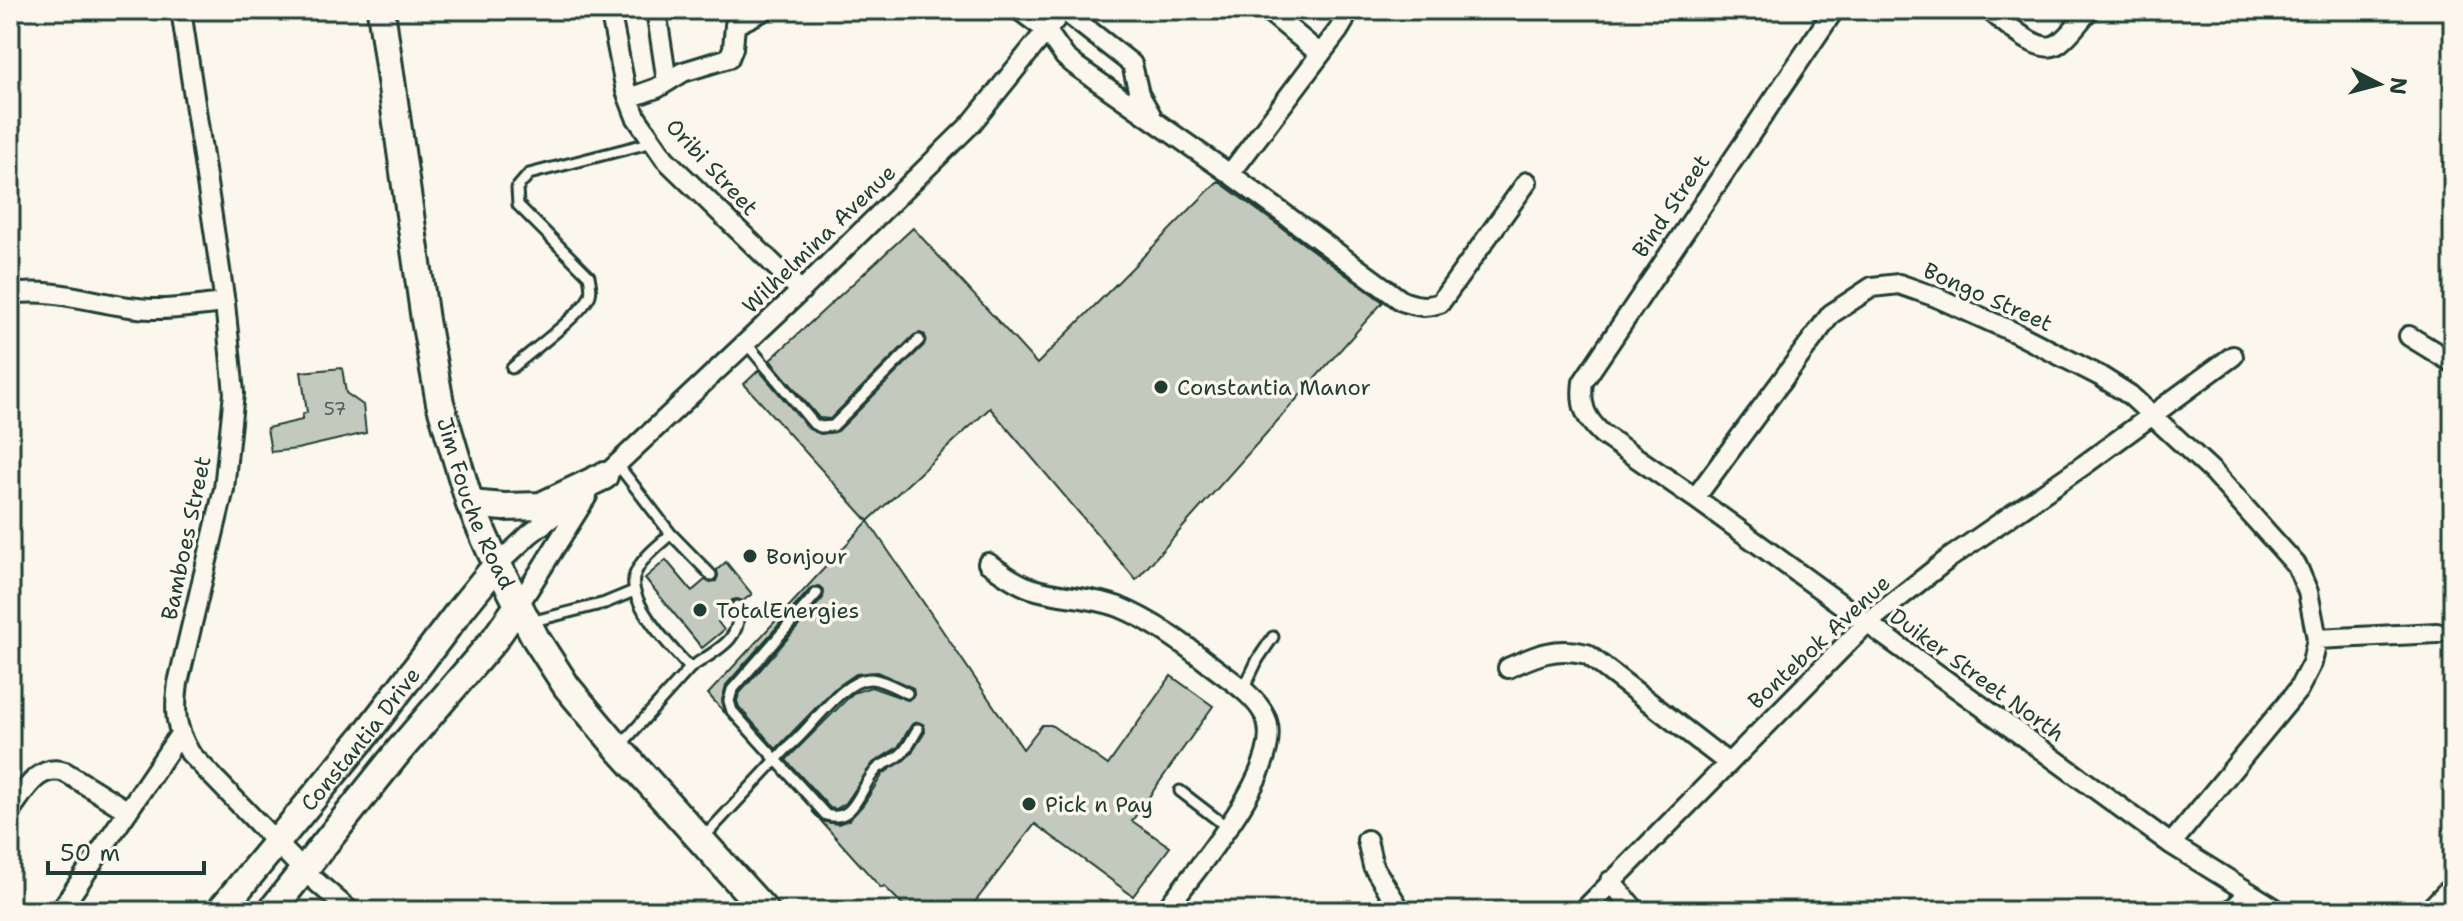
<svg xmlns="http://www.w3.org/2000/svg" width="2463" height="921" viewBox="0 0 2463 921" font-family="'Shantell Sans',sans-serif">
<rect width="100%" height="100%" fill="#fbf7ec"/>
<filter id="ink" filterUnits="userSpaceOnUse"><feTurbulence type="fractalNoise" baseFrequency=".0125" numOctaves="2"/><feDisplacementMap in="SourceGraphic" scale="16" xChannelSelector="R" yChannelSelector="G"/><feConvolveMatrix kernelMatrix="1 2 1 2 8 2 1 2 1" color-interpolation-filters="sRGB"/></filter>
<g filter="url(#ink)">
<path fill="#c4c9be" stroke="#1f3d34" stroke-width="2" d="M1218,181L1383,302L1136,580L990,408L868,521L744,384L759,370L809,429L821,434L838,431L924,345L925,335L920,333L914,335L830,419L819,418L770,360L913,228L1037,364Z
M342,368L346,393L363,405L366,433L297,449L271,452L267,428L302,420V415L307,412L301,372Z
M868,521L1023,749L1042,725H1051L1108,765L1171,676L1213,706L1132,821L1170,847L1133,896L1035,824L968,911H909L884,886L881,888L812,811L825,822L838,824L849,820L863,805L883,774L911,754L925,732L924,725L918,722L912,724L898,747L873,763L846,803L836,809L830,808L786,760L853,693L871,687L908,700L914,695L913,688L877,672L856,674L833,690L776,749L739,707L737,701L739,694L823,598L824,591L819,586L811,588L726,685L722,700L725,713L708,694Z
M666,560L692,591L705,580L710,582L716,581L718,576L717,570L726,562L752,594L743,601L737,599L732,600L730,612L718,622L724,630L702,648L645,578Z"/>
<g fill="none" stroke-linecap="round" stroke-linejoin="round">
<g stroke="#1f3d34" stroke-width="15">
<path id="lane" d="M746,343L814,424L821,427L833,426L919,340
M512,368C529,353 584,313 590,295C592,288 590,282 589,276L518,205L517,188L529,174L653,142
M618,465L671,534C658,546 638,560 634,578C629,604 673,650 690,668L620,746
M671,534L711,575
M817,593L732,690L729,701L732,711L826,815C857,824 860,784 878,768C884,763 893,761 900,755C908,749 912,738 918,729
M530,622L605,603L634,591
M690,668C714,651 745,640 737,606
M1243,690L1258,659L1273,637
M1180,791L1227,827
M704,837L787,748C809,732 842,678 871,679C883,680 896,688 907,693"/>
</g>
<g stroke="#1f3d34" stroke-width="24">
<path id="street" d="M181,10L225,303L234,393L224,489L178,683C174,713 175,727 190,753L304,871L350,911
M610,10L626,91L636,117L665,159L801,291
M656,10L667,82
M1019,10L1046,30L1065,57L1076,66L1230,174L1402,301C1416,306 1426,308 1440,303L1527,182
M1063,10L1132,64L1139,94L1151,115
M1267,10L1320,54
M1834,10L1583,382C1580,405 1585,418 1602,434L1695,498L2171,844L2279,911
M1989,10C2005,22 2040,58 2059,43C2070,35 2080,21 2089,10
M629,98L657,88L683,72L729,58L733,48L735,25L765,10
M1230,174L1338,31L1344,21L1345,10
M10,294C63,287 101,307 151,309C175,310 201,305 225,303
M2409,336L2453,363
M597,483L801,291L971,124L1063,10
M1695,498L1831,314L1872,287L1899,284L1936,297L2016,333L2100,376L2130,395L2213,472L2297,566L2308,592L2317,639L2312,663L2298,690L2171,844
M988,563C1001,572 1015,583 1030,588C1059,598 1090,596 1119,607C1153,621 1184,644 1212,666C1230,680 1255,695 1265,716C1289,765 1193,872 1165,911
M496,566L530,534L573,501
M518,606L587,496
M2317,639L2437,633
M1508,668C1536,655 1556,646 1587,654L1728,763
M10,811C24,792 38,763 65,772L128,811
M1367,840L1373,866L1401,911
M1610,881L1636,911
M60,911L180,734
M1583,911L1866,624L1948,559L2084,465L2233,356
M2230,911L2249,894
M2428,911L2453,885"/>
</g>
<g stroke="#1f3d34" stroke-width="32">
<g id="secondary">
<path id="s1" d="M381,10L425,320L440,403L470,504L491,552L536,639L567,687L618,748L765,911"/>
<path d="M470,504L504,507L541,506L604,476"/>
<path id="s2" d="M220,911L366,734L461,609L496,566"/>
<path d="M271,911L398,752L494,640L518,606"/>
</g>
</g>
<use href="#lane" stroke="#fbf7ec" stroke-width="9"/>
<use href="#street" stroke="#fbf7ec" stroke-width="18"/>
<use href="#secondary" stroke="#fbf7ec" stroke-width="26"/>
</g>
</g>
<g fill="#1f3d34" stroke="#fbf7ec" stroke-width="3">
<circle cx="1161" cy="387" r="8"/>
<circle cx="750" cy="556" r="8"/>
<circle cx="700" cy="610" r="8"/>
<circle cx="1029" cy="804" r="8"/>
</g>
<g text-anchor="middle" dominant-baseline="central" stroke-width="7" stroke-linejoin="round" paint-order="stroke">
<g font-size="18" fill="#486056">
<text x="335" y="409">57</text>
</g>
<g font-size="22" fill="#1f3d34" stroke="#fbf7ec">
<text transform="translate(712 167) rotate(47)">Oribi Street</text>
<text transform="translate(1671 206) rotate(-56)">Bind Street</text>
<text transform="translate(819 239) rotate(-44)">Wilhelmina Avenue</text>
<text transform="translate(1988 297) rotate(24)">Bongo Street</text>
<text stroke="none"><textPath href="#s1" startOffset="504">Jim Fouche Road</textPath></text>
<text transform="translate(186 538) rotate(-78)">Bamboes Street</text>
<text transform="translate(1819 642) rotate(-43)">Bontebok Avenue</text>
<text transform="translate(1977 675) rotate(36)">Duiker Street North</text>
<text stroke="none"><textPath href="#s2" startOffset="222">Constantia Drive</textPath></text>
</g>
<g font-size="22" fill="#1f3d34" stroke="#fbf7ec" text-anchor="start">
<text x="1177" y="387">Constantia Manor</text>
<text x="766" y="556">Bonjour</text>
<text x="716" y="610">TotalEnergies</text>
<text x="1045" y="804">Pick n Pay</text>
</g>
</g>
<rect width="2463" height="921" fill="none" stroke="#fbf7ec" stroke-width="40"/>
<rect x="20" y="20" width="2423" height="881" fill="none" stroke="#1f3d34" stroke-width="3" filter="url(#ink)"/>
<g transform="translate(2379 84) rotate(96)" stroke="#fbf7ec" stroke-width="6" paint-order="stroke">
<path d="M0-6L14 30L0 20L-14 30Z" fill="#1f3d34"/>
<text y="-12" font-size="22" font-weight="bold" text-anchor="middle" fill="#1f3d34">N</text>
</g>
<path d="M48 861v12h156v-12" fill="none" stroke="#1f3d34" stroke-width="4"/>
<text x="60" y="861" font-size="24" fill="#1f3d34" stroke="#fbf7ec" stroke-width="6" paint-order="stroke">50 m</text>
</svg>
